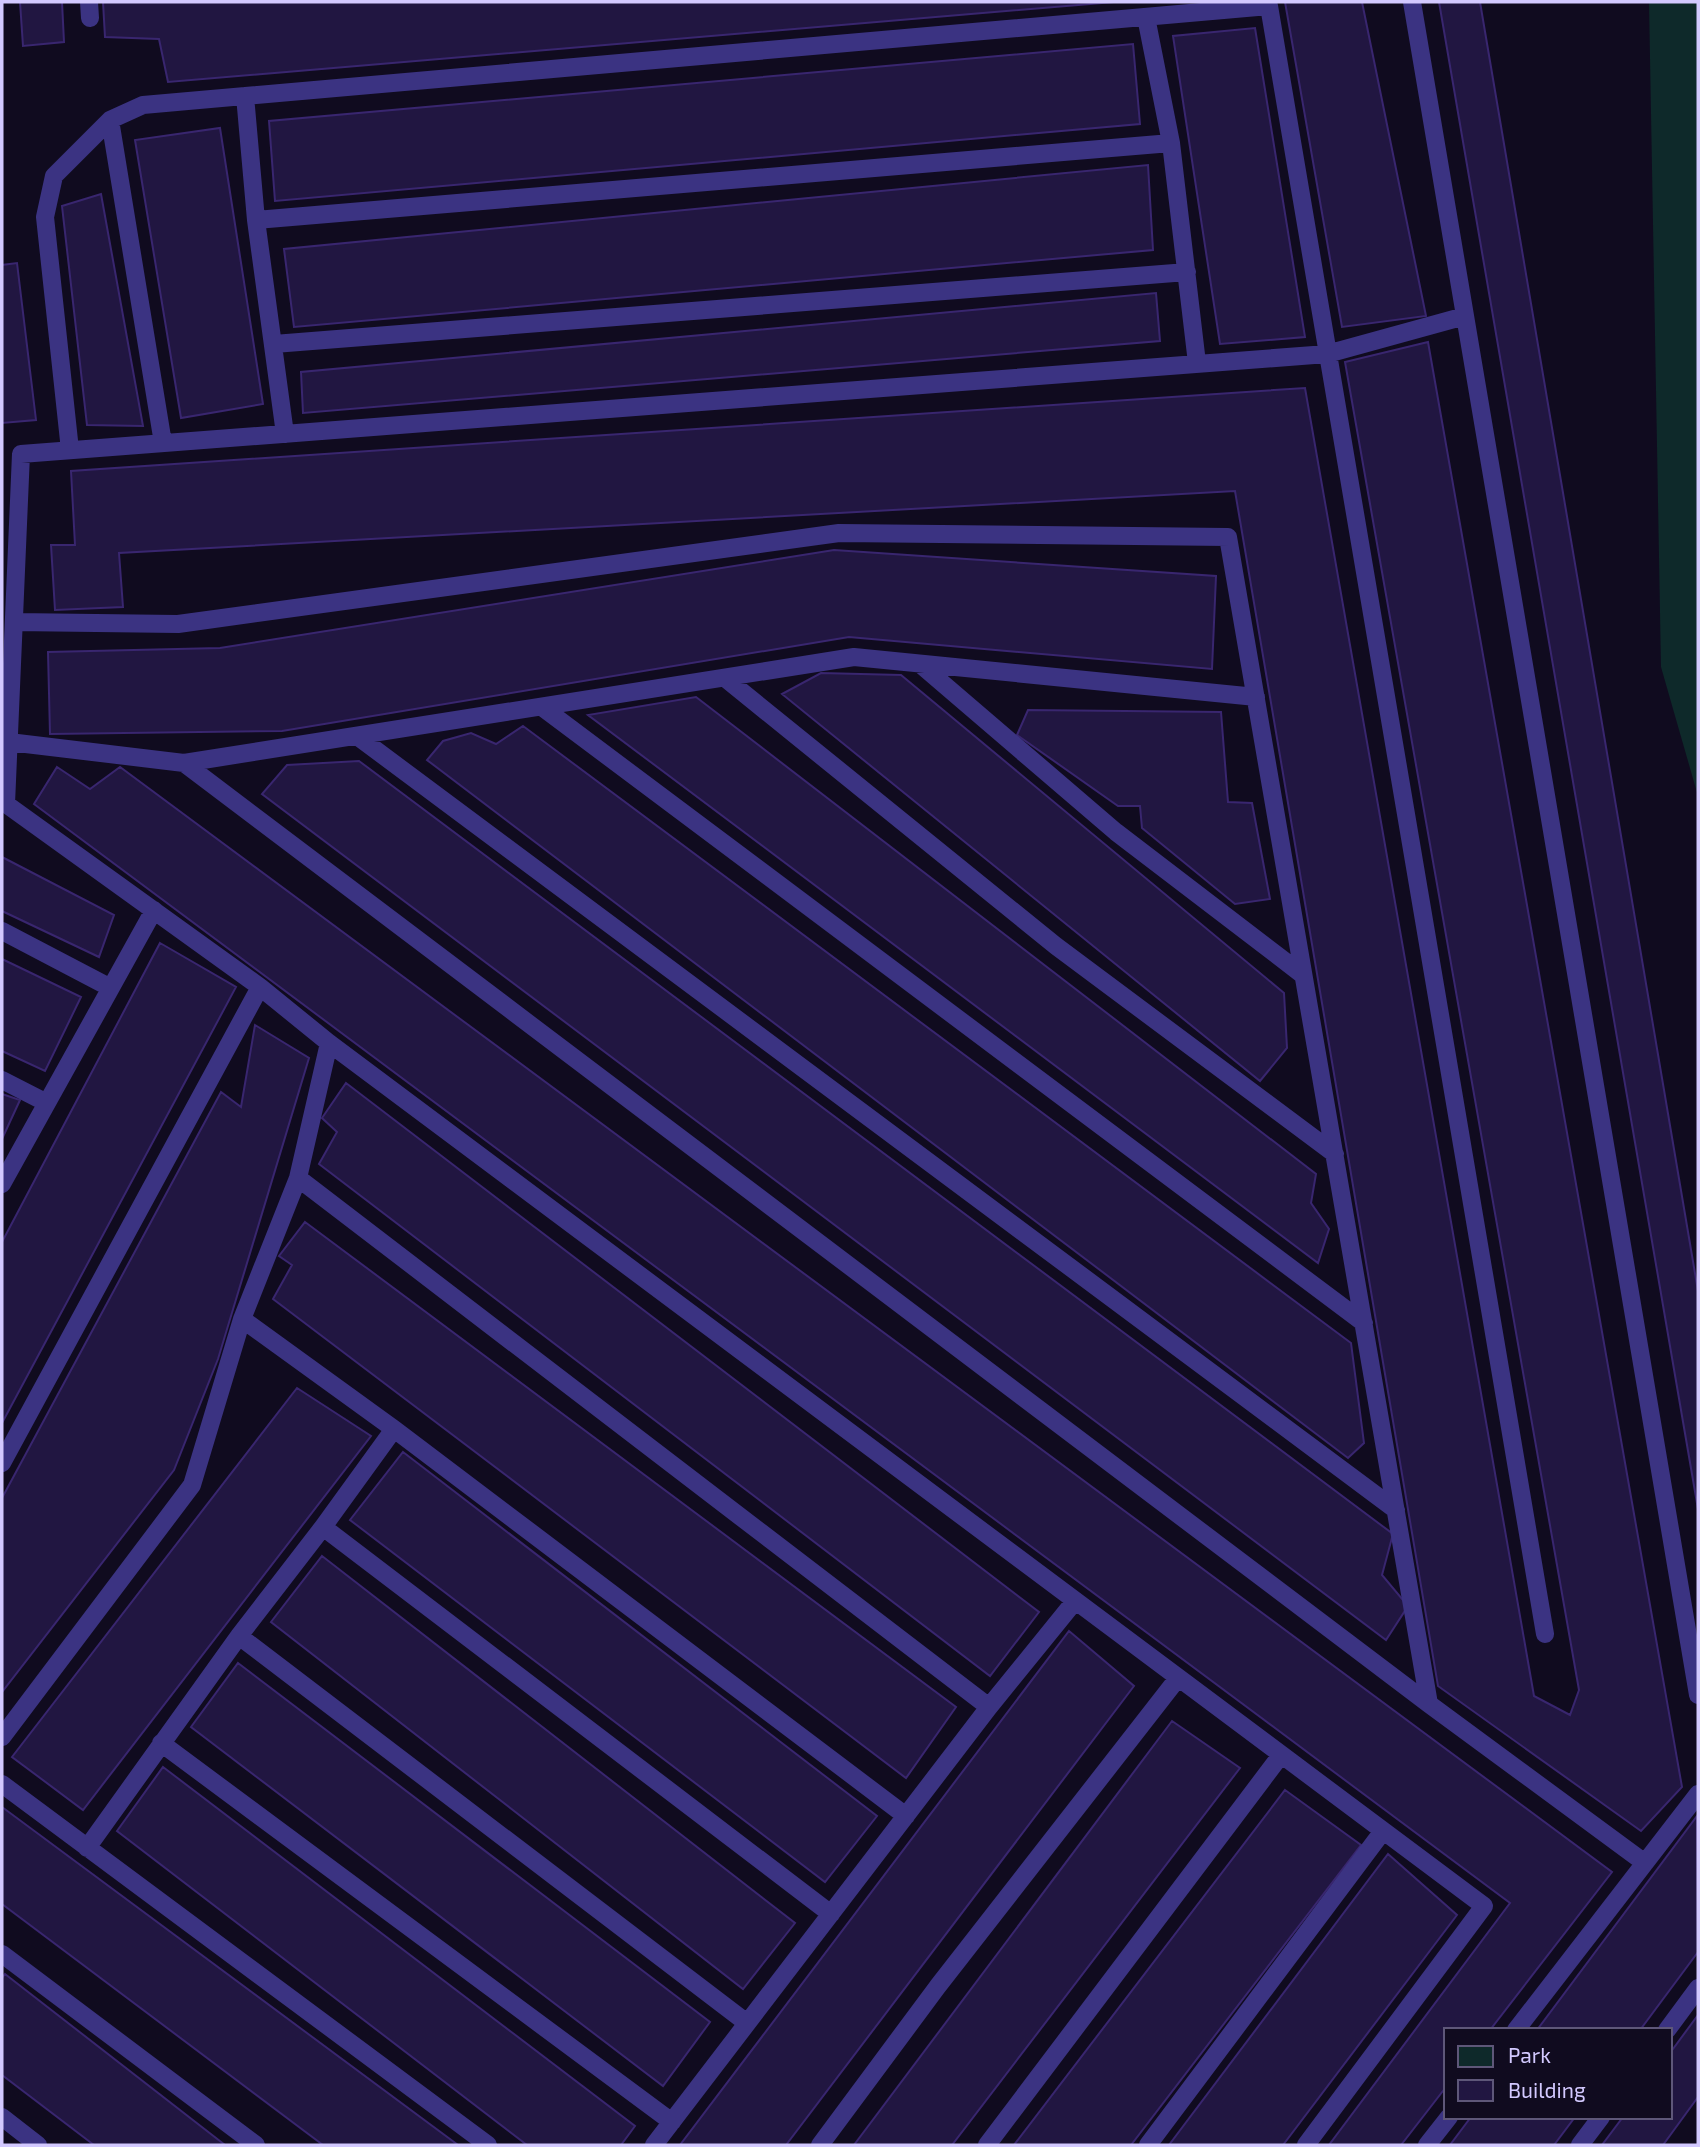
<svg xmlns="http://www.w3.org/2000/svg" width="1700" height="2147" viewBox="0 0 1700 2147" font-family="'Exo 2',sans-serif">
<rect width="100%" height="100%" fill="#100b1f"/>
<path fill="#0e292a" d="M1649,2H1698V796L1661,667Z"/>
<path fill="#211641" stroke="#39266f" stroke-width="2" d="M20,2H62L64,42L23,46Z
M103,2H1114L168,82L159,39L105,37Z
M1285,2H1362L1426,316L1342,327Z
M1439,2H1480L1698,1291V1509Z
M1255,28L1305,337L1220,344L1173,36Z
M1133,44L1140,124L275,201L269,121Z
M220,128L263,404L181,418L135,140Z
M1148,165L1153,250L294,327L284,249Z
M101,194L143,426L87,425L62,206Z
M17,263L36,420L2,423V265Z
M1156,293L1160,341L303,413L301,372Z
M1428,342L1682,1787L1641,1831L1438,1686L1235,491L119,553L123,607L55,610L51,545H75L71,471L1305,388L1534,1696L1570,1715L1579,1690L1345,362Z
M834,550L1216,576L1212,669L849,637L282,731L50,734L48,652L220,648Z
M821,673L901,675L1284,993L1287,1048L1260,1081L782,694Z
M696,697L1316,1174L1311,1203L1329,1229L1318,1263L588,715Z
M1028,710L1221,712L1228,802L1252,803L1270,899L1235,904L1142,828L1140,806H1118L1017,735Z
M523,726L1351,1343L1364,1443L1348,1458L427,760L443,741L471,733L496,744Z
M359,761L1393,1534L1382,1575L1408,1606L1386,1640L262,794L287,765Z
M57,767L90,789L120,767L1612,1872L1490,2030H1446V2087L1401,2145H1329L1510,1903L34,804Z
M2,857L114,915L99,957L2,911Z
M160,943L236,987L2,1423V1242Z
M2,959L81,997L45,1071L2,1051Z
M255,1025L309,1058L218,1359L174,1470L2,1692V1498L221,1092L241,1107Z
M346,1083L1039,1612L990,1676L319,1164L337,1132L322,1118Z
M2,1094L20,1100L2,1139Z
M305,1222L956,1707L906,1778L273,1299L292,1265L279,1256Z
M297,1388L371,1436L83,1810L12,1757Z
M403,1452L877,1816L825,1882L350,1520Z
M322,1556L795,1923L743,1989L271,1622Z
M1069,1631L1134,1686L786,2145H680Z
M238,1663L710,2022L663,2086L191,1727Z
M1172,1721L1240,1768L952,2145H854Z
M163,1767L635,2126L621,2145H527L117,1831Z
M1285,1790L1361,1845L1131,2145H1014Z
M2,1807L458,2145H323L2,1904Z
M1697,1816L1698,1952L1640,2030H1537Z
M1388,1854L1457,1915L1283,2145H1169Z
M5,1974L225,2145H94L2,2075V1978Z
M1698,2015V2097L1663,2145H1602L1623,2117H1670V2053Z
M1471,2117H1575L1554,2145H1450Z"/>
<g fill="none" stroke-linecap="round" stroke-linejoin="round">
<path stroke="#3b3382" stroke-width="18" d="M89,2L90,18
M1412,2L1698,1695
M1146,17L1171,143L1197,363
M245,96L256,220L285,434
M110,120L163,443
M256,220L1171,143
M274,344L1187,272
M70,450L45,217L54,176L110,120L143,105L1269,6L1545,1634
M14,622L178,624L839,533L1228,537L1429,1704
M920,664L1116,832L1303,975
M725,678L1056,946L1335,1154
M542,707L1364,1323
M357,736L1396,1510
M9,742L184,763L1429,1704L1645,1863
M184,763L854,657L1256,697
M2,931L109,987
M2,1080L47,1103
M298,1178L989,1707
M2,1184L154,910
M242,1319L394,1429L906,1816
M2,1463L260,987
M323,1527L831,1914
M239,1636L747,2023
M2,1737L192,1485L242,1319L298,1178L329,1043
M161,1743L672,2122
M2,1784L488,2145
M87,1848L239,1636L323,1527L394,1429
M2,1954L256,2145
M1516,2030L1698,1794
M1667,2030L1698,1988
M2,2117L38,2145
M654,2145L989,1707L1075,1601
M820,2145L938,1986L1178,1678
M987,2145L1281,1755
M1148,2145L1383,1831
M1306,2145L1484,1906L329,1043L260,987L6,804L21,454L1327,354L1465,316
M1427,2145L1449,2117
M1580,2145L1601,2117"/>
</g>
<rect width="1700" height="2147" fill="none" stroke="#d3c9ff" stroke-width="7"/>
<rect x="1444" y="2028" width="228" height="91" fill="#100b1f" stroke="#5e5779" stroke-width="2"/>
<rect x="1458" y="2046" width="35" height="21" fill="#0e292a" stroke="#5e5779" stroke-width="2"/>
<text x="1508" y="2063" font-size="21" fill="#d3c9ff">Park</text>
<rect x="1458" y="2080" width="35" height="21" fill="#211641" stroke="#5e5779" stroke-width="2"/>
<text x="1508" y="2098" font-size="21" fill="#d3c9ff">Building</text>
</svg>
